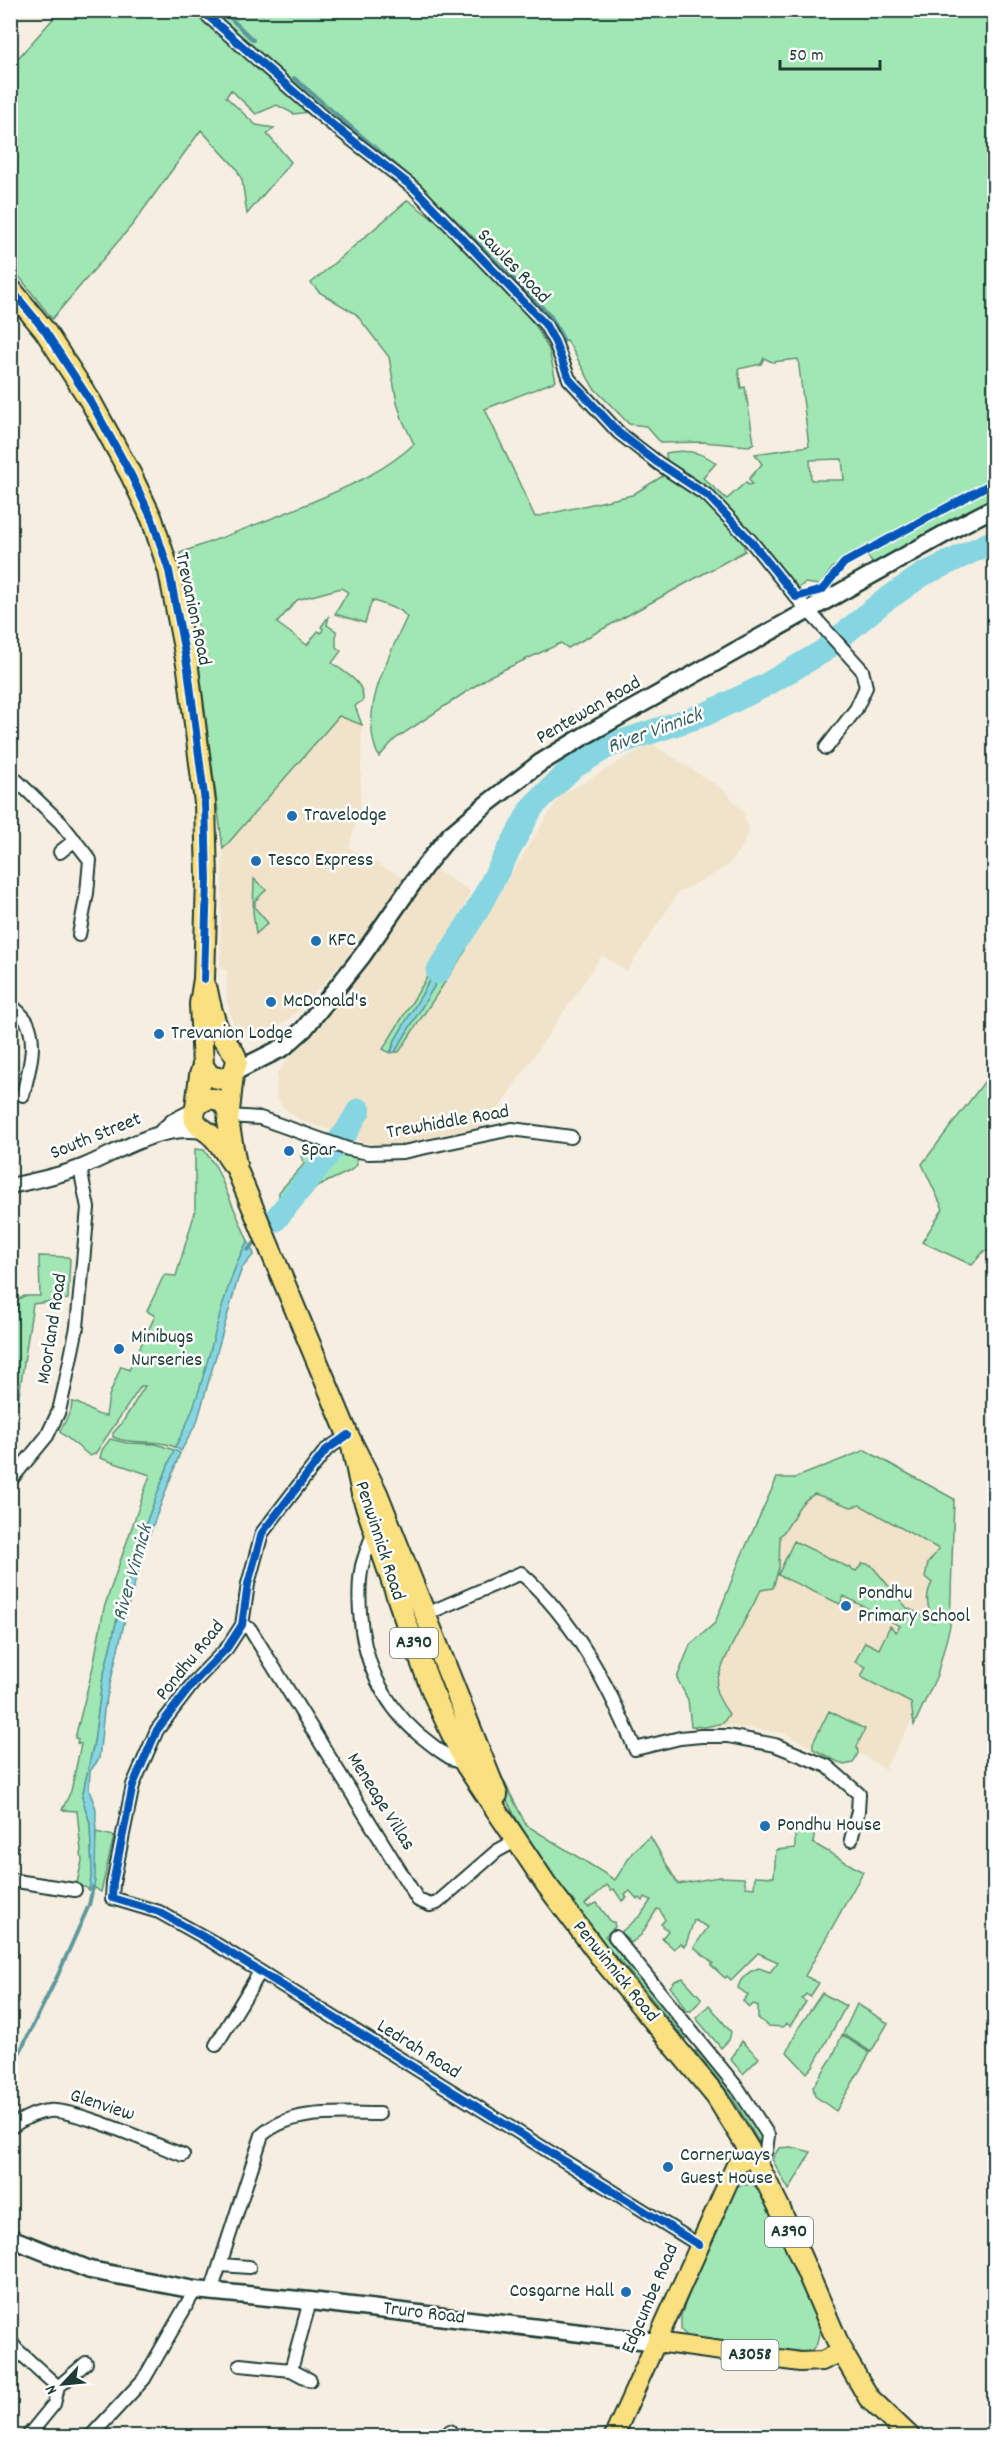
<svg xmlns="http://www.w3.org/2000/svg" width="1005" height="2447" viewBox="0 0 1005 2447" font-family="Dekko,sans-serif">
<rect width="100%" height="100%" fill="#f6eee0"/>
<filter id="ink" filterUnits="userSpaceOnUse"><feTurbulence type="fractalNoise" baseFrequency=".0167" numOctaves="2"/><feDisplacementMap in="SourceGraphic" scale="12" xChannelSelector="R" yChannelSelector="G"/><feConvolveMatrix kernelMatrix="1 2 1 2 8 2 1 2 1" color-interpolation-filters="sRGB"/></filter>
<g filter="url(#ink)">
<path fill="#f0e3ca" d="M339,716L362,725L360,807L349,848L405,879L353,951L295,1014L259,1040L251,1039L239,1032L233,1023L227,1001V970L220,968L223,849Z
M651,743L725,791L743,812L749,829L744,843L727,867L678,893L627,971L602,955L488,1124L479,1128L434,1136L402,1146H388L383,1149L300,1120L282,1106L276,1096L277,1073L313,1030L431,867L470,891L462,911L480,923L562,793L569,791Z
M865,1450L954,1499L950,1626L937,1675L885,1769L859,1753L853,1763L844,1765L784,1733L735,1726L705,1727L715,1666L795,1478Z"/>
<path fill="#a1e7b3" stroke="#609274" stroke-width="1.5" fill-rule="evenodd" d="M60,11H194L309,112L294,114L277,105L256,114L231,90L226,97L256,125L274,128L267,134L291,162L247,214L242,180L236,168L201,130L133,224L52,319L11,266V66Z
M211,11H994V499L874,566L864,550L833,567L820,585L805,583L797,589L667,463L666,453C685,449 701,451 716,463L703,478L727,499L746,482L748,485L752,484L749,479L762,464L755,454L809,446L798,359L772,362L764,358L761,364L738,369L741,388L745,387L754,443L749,446L703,442L661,443L646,426L629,424L593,387L567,340L558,341L549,321L328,114ZM842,459L844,480H811L810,460Z
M408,200L461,241L536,326L549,350L556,381L485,409L535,517L632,495L666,474L707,499L742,539L745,551L568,648L561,643L490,676L395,739L379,757C357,713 389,656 407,617L401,611L372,600L365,623L335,614L348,592L341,588L297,600L277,623L307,645L318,631L321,633L323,629L321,627L329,616L327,625L336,631V647L341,651L332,663C346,674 364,681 363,700L355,706L362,725L339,716L223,849L197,651L203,648L180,553C226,536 273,519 319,499C354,484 386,470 414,444L403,421L397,403L389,357L356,314L319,292L311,283Z
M254,879L266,890L255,901V908L268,923L256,934L253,912Z
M449,942L452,943L395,1040L390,1053L383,1049Z
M458,946L466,950L399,1052H395Z
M994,1069V1201L990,1213L994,1223V1251H984L972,1265L922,1242L943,1209L922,1164Z
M310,1143L331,1147L285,1204L279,1200V1192L304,1164L301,1156Z
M195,1149L204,1150L216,1167L248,1241C239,1255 234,1271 229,1287C211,1340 203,1399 175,1447C155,1438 133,1446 113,1437V1433L122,1423L145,1386H141L95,1454L90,1456L60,1432L71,1410L72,1402C85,1403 92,1416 106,1416L109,1396L121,1366L129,1370L155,1316L147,1311L164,1275L176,1276L195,1212Z
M338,1150L356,1158L357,1165L350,1171L318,1186L293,1210L288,1207Z
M39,1256L68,1257L70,1259L68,1299L33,1304L18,1402L11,1400V1305L24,1296H40Z
M110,1439L127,1443L156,1444L174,1450L148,1518L117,1619L102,1682L94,1742L82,1797L90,1823L92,1872L89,1890L85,1887H76L82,1861L77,1811L62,1810L71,1791L81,1744L77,1743L78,1739L75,1738L93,1667L104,1608L150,1475L100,1458L102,1450Z
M865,1450L954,1499L950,1626L937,1675L914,1725L911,1703L861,1677L866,1667L855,1662L865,1642L879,1649L890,1626L896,1632L900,1626L844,1596L840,1604L778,1575L794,1541L856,1571L863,1563L871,1565L907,1608L933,1621C928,1608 924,1596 932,1583L925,1577L928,1563L939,1549L860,1505L851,1507L815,1494C794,1504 796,1520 780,1536L779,1567L773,1588L761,1590C751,1610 716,1669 716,1689C717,1697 724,1707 729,1714L723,1723L705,1727L691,1726L688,1700L677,1678L690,1645L715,1623L741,1557L777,1478H795Z
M461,1695L526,1825L615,1880L632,1853L650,1836L678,1884L719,1877L744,1878L746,1887L754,1888L755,1876L774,1877L776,1850L795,1848V1828L805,1824L815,1830L813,1843L863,1872L805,1976L819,1983L810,1997L806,1994L802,1999L806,2002L790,2026L786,2023L783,2027L768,2026L758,2018V2006L754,2004L749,2007L743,2001L748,1995L738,1988C740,1978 749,1971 759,1968L770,1972L778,1962L758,1953L731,1980L727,1976L725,1978L711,1965L713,1963L694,1947L708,1927L694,1920L686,1944L684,1946L680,1943L674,1949L662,1938L668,1931L661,1924L665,1920L660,1910L657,1909L641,1935L631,1943L621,1932L641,1915L651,1900L645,1897L643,1901L640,1898L637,1899L630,1891L625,1895L627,1898L622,1901L614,1889L611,1890L607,1885L585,1904L588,1907L597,1903L611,1922H614L615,1927L605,1936L688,2035L685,2039L619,1959L616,1960C591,1930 566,1898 544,1865C509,1813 485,1753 461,1695Z
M829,1711L865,1729L857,1746L858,1753L853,1763L844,1765L813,1749V1743Z
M96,1832L114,1836L101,1892L95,1888L93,1890Z
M683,1978L701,1998L700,2001L691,2011H687C680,2003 678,1995 670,1987L675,1981Z
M822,1993L846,2006L813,2066L807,2073L787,2052L799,2027Z
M857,2004L888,2023L871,2052L843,2034Z
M709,2005L731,2032L729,2040L721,2048L696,2018Z
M842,2035L870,2053L836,2111L815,2096L813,2087L832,2058Z
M742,2041L759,2058L743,2074L731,2060Z
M695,2051L703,2053L737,2096L763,2135V2142L760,2144L732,2097Z
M791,2147L811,2152L789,2190L772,2159L779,2148Z
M752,2184L760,2191L820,2328L817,2344L809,2353L691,2340L681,2330V2315L727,2192L737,2186Z"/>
<path fill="#86d6e2" stroke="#5d999c" stroke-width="1.5" d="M452,943L458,946L395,1052L391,1053L395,1040Z
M331,1147L338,1150L288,1207L285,1204Z
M248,1241L254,1254L242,1268L237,1282L197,1422L181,1451L175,1447C202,1401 210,1343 227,1291C233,1274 238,1256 248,1241Z
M174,1450L180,1453L147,1541L128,1606L104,1710L99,1759L90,1771L89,1790L96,1809L95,1881L93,1890H89L92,1872L90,1823L82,1797L94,1742L102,1682L117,1619L148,1518Z"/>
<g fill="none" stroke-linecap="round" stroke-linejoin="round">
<path stroke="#5d999c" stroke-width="4" d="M222,10L253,40
M294,78L416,183
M441,207L550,315L564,341
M268,1228L275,1220
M248,1250L259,1238
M10,2072L57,1977L89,1905L93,1887"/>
<path stroke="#86d6e2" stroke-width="24" d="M438,972L476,912L532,807L572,768L608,746L706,714L764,686L822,652L880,604L922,575L994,541
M275,1220L346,1132L359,1110"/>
<g stroke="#1f3d34" stroke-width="16">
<path id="minor" d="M201,10L324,118L415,189L545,324L555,342L569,379L619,433L658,463L708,496L750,540L796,597L862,670L866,687L856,709L826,748
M10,774L61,823L90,860L87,893L79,935
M60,852L75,840
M10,1004C16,1010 23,1015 27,1022C38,1044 28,1073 23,1095
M229,1116L260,1118L348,1149L369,1153L403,1152L512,1129L571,1137
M348,1435L326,1450L262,1533L248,1584L242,1625L227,1648L194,1682L157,1730L133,1785L113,1883L112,1898L159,1912L211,1941L699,2245
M10,1481L47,1436L59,1411L65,1385L77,1327L88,1208L80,1168
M374,1531C370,1542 365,1554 362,1566C359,1580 359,1597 360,1612C363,1660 380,1700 417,1733C432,1745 448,1759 466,1765
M424,1615L521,1573C574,1620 608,1684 635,1749L680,1738L701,1736H728L775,1745L827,1766L859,1794L858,1811L851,1840
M242,1625L250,1629L418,1900L430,1905L437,1903L497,1851L517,1840
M10,1880L75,1890
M615,1937L739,2090L768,2135L766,2151L755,2159
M216,2045L260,1972
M10,2128C21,2120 36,2112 49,2111C74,2108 155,2145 183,2155
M221,2265L249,2267
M211,2292L262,2135C292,2108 341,2114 379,2114
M10,2340L16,2349L58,2387L86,2363
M240,2365L291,2370L310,2301
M291,2370L310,2380
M28,2436L54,2404L58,2387
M91,2436L144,2379L195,2290
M448,2436L450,2431"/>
</g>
<g stroke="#1f3d34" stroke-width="18">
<path id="tertiary" d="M161,1132L173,1121L195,1110
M10,1186C34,1181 59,1176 82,1167C121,1151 159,1124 203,1131"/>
</g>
<g stroke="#1f3d34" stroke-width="21">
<path id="secondary" d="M234,1072L284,1047L304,1029L362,956L424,867L450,835L488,803L540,763L584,736L957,527L994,508
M10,2238L90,2270L195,2290L310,2301L657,2342"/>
</g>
<g stroke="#1f3d34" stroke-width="22">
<path id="primary" d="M657,2342L800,2362L822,2361L842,2352
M614,2436L735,2167L752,2154"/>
</g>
<g stroke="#1f3d34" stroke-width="24">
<path id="trunk" d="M10,288L45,331L91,402L131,475L152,519L169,571L188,669L205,803L207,879L204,979L200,1004L203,1066L200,1075L196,1107
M203,1066L210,1076L222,1079L233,1074L237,1062C236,1051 227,1046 222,1037C214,1022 210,1006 207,990
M233,1074L228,1121L237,1170L348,1435L377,1493L497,1795
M228,1111C221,1096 207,1095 196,1107C189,1126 204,1127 214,1138C221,1145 226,1155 232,1163
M351,1441L362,1494L406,1622L433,1693L466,1765L546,1884L604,1961L716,2096L755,2159L779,2207L842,2352L869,2398L909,2436"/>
</g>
<use href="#minor" stroke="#fff" stroke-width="12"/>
<use href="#tertiary" stroke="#fff" stroke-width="14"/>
<use href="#secondary" stroke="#fff" stroke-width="16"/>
<use href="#primary" stroke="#fbe080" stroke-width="18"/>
<use href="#trunk" stroke="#fbe080" stroke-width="20"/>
<g stroke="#fff" stroke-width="11">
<path id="cycleway" d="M201,10L324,118L415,189L545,324L555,342L569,379L619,433L658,463L708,496L750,540L796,597L822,590L844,563L994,482
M10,288L45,331L91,402L131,475L152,519L169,571L188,669L205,803L207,879L204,979
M348,1435L326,1450L262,1533L248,1584L242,1625L227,1648L194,1682L157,1730L133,1785L113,1883L112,1898L159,1912L211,1941L699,2245"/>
</g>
<use href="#cycleway" stroke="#0057b8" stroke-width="8"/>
</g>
</g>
<g fill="#1f6fb2" stroke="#fff" stroke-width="2">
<circle cx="292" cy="816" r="6"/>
<circle cx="256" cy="861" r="6"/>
<circle cx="316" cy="941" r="6"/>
<circle cx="271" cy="1002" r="6"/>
<circle cx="159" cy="1034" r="6"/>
<circle cx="289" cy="1151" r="6"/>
<circle cx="119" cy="1349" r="6"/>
<circle cx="846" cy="1606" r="6"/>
<circle cx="765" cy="1826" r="6"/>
<circle cx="668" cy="2167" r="6"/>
<circle cx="626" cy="2292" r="6"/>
</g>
<g text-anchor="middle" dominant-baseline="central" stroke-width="5" stroke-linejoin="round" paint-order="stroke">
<g fill="#fff" stroke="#627771" stroke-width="1.5">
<rect x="390" y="1628" width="48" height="30" rx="4.5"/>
<rect x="765" y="2217" width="48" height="30" rx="4.5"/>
<rect x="721.5" y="2340" width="57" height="30" rx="4.5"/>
</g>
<g font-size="18" font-weight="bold" fill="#1f3d34">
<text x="414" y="1643">A390</text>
<text x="789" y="2232">A390</text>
<text x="750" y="2355">A3058</text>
</g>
<g font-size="20" fill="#1f3d34" stroke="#fff">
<text transform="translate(513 267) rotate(46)">Sawles Road</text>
<text transform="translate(192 609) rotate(78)">Trevanion Road</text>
<text transform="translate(589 711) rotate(-30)">Pentewan Road</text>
<text transform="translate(448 1123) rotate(-10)">Trewhiddle Road</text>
<text transform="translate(96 1137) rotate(-22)">South Street</text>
<text transform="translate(53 1329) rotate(-81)">Moorland Road</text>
<text transform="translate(379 1541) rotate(72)">Penwinnick Road</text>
<text transform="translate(191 1661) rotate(-51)">Pondhu Road</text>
<text transform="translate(380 1802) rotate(58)">Meneage Villas</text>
<text transform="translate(615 1972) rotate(51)">Penwinnick Road</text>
<text transform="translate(418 2050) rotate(32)">Ledrah Road</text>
<text transform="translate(102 2106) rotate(18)">Glenview</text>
<text transform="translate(651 2299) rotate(-67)">Edgcumbe Road</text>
<text transform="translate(424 2314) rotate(7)">Truro Road</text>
</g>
<g font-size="20" fill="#1f3d34" stroke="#fff" text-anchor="start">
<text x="304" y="816">Travelodge</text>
<text x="268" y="861">Tesco Express</text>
<text x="328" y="941">KFC</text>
<text x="283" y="1002">McDonald's</text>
<text x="171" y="1034">Trevanion Lodge</text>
<text x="301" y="1151">Spar</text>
<text x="131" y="1338">Minibugs<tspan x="131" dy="23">Nurseries</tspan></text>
<text x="858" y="1594">Pondhu<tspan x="858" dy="23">Primary School</tspan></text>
<text x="777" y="1826">Pondhu House</text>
<text x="680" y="2156">Cornerways<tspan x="680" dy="23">Guest House</tspan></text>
<text x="614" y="2292" text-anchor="end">Cosgarne Hall</text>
</g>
<g font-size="21" font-style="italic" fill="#396360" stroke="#fff">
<text transform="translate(655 732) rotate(-20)">River Vinnick</text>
<text transform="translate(134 1573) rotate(-74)">River Vinnick</text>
</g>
</g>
<rect width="1005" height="2447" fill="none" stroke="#fff" stroke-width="36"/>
<rect x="18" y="18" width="969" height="2411" fill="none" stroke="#1f3d34" stroke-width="2" filter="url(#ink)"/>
<g transform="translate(63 2384) rotate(244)" stroke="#ffffff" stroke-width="4.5" paint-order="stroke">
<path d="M0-4.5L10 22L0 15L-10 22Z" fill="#1f3d34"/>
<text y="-9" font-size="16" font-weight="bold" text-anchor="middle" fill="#1f3d34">N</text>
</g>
<path d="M780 60v9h100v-9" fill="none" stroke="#1f3d34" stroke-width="3"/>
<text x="789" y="60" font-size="18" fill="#1f3d34" stroke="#ffffff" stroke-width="4.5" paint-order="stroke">50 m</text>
</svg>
